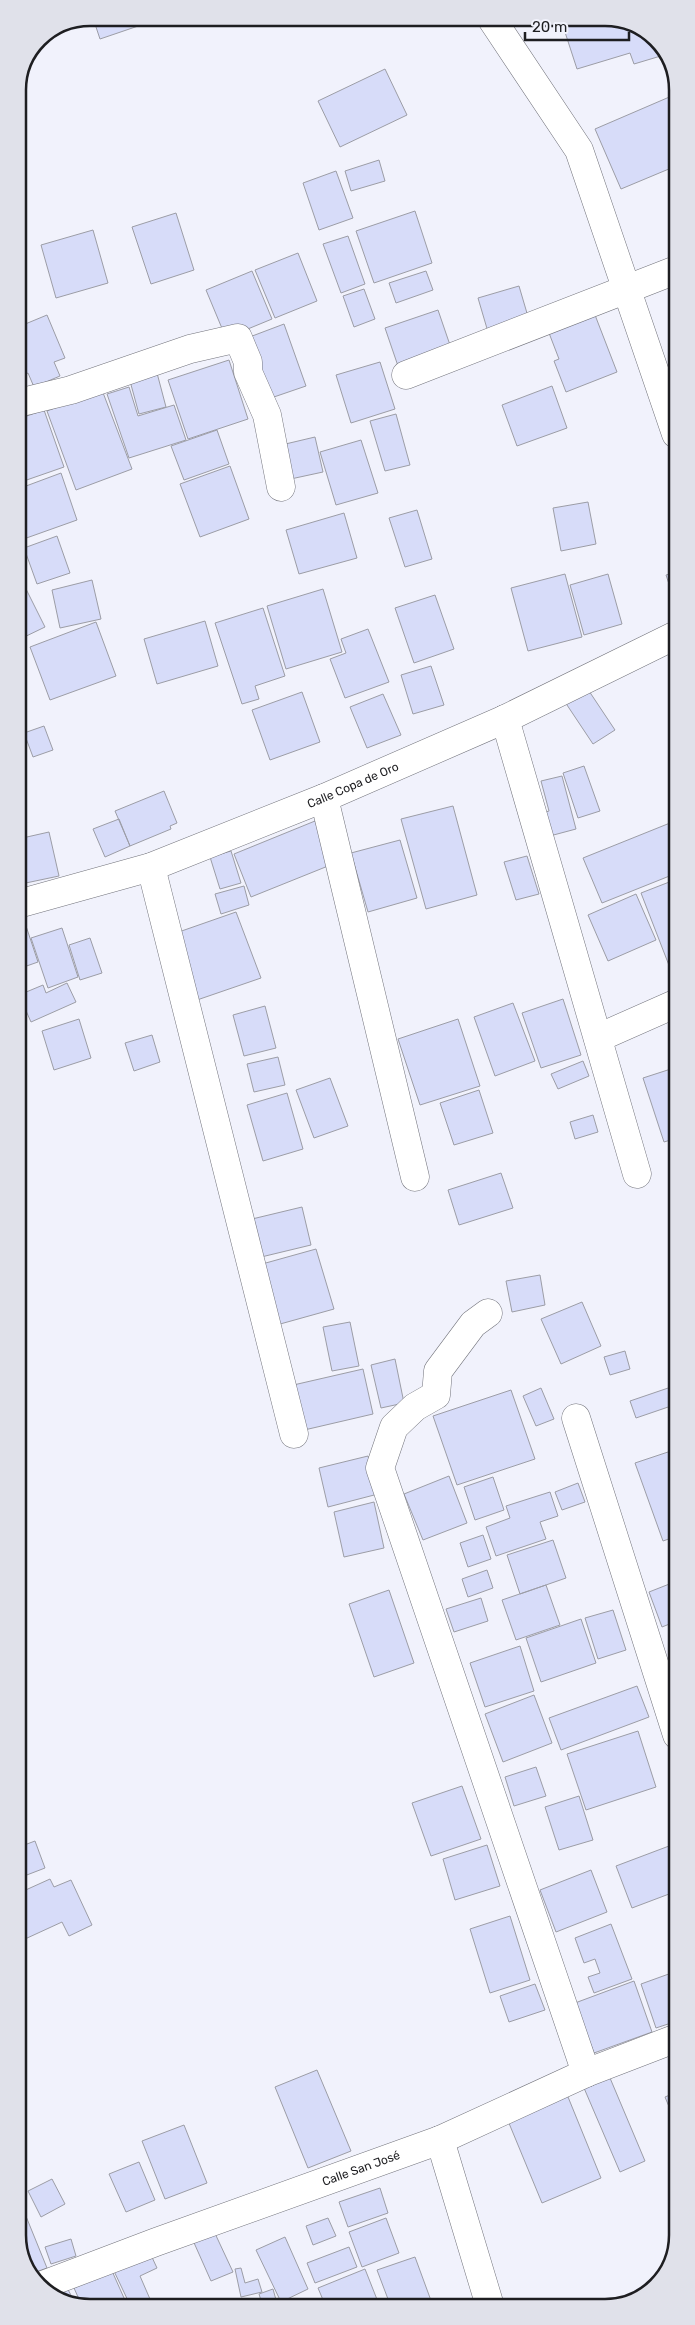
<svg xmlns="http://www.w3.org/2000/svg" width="695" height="2325" viewBox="0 0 695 2325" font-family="Rubik,sans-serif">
<rect width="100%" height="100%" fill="#f1f2fc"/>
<path fill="#d7dcf9" stroke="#9c9da6" d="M93,18H146L147,23L100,39Z
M561,18H575L563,22Z
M587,18H614L653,36L664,55L634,64L630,53L577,69L563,26Z
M385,69L407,115L340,147L318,101Z
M674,95L676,100V166L621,189L595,129Z
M379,160L385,181L351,191L345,171Z
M336,171L353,218L319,230L303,183Z
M676,173V196L669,176Z
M415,211L432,263L374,283L356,231Z
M176,213L194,270L151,284L132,227Z
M93,230L108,283L56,298L41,245Z
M348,236L365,284L341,293L323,244Z
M298,253L317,301L275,318L255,270Z
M252,271L272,319L226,338L206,290Z
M426,271L433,290L396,303L389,283Z
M519,286L529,320L488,332L478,298Z
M364,289L375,319L354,327L343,296Z
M438,310L451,348L398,366L385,328Z
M47,315L65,358L54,362L60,376L34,387L28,373L18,378V327Z
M595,315L617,372L566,392L554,361L559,359L549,333Z
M284,324L306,386L268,399L247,338Z
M229,360L248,419L188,439L168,380Z
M380,362L395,409L351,423L336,375Z
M157,373L166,407L139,414L130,381Z
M552,386L567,428L517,446L502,405Z
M129,387L138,416L174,405L186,440L129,458L107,394Z
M102,390L132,469L76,490L47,411Z
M44,410L64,467L18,483V451L23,448L18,433V419Z
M396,414L410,465L385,471L370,421Z
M217,430L229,464L184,480L171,446Z
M315,437L323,472L286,480L277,446Z
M361,440L378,493L336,505L320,452Z
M230,466L249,519L200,537L180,484Z
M61,473L77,520L18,541V489Z
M588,502L596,544L561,551L553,508Z
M417,510L432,559L405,567L389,518Z
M344,513L357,558L299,574L286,530Z
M57,536L70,573L37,584L24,548Z
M676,572V605L666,575Z
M565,574L582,637L528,651L511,588Z
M608,574L622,624L584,635L570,585Z
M92,580L101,619L60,628L52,590Z
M25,587L45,627L18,640V590Z
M323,589L342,652L286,669L267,606Z
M435,595L454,649L414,663L395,608Z
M263,608L285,676L255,686L259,699L242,704L215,623Z
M205,621L218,666L157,684L144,639Z
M96,622L116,676L50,700L30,647Z
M368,629L389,682L345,698L330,659L346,653L341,639Z
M431,666L444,705L413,714L401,675Z
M585,685L615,730L593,744L563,699Z
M302,692L320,742L270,760L252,710Z
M383,694L401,735L367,748L350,707Z
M44,726L53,750L33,757L24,733Z
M584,766L600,811L578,818L563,773Z
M562,776L576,829L546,837L540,814L549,811L541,781Z
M164,791L177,823L170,826L171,829L130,846L115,811Z
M453,806L477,895L426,909L401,819Z
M119,819L130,846L105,857L93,829Z
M315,821L333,864L251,897L234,854Z
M670,823L677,839V873L602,903L583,858Z
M49,832L59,876L21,884L18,871V839Z
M400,840L417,898L368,912L351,853Z
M231,851L241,883L220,889L210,857Z
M527,856L539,894L516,900L504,862Z
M677,879V986L641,893Z
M244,886L249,905L221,914L215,894Z
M636,894L656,940L608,961L588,915Z
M21,911L38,962L18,969V912Z
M236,912L261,978L197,1000L173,934Z
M62,928L78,977L48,988L31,938Z
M90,938L102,973L80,980L69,945Z
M67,983L76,1002L31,1022L19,995L43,985L46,993Z
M563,999L581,1055L541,1068L522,1013Z
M513,1003L535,1061L495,1076L474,1017Z
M265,1006L276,1048L244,1056L233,1015Z
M79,1019L91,1058L54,1070L42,1031Z
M458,1019L480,1086L420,1105L398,1039Z
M152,1035L160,1062L134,1071L125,1043Z
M278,1057L285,1085L254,1092L247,1064Z
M583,1061L589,1076L558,1089L551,1074Z
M677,1067V1138L664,1142L643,1078Z
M330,1078L348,1126L314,1138L296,1090Z
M479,1090L493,1133L454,1145L440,1103Z
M287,1093L303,1149L263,1161L247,1105Z
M593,1115L598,1132L575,1139L570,1122Z
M501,1173L513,1208L459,1225L448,1190Z
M302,1207L311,1245L257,1258L248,1220Z
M316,1249L334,1309L273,1326L255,1266Z
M540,1275L545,1305L512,1312L506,1281Z
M582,1302L601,1346L561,1364L541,1319Z
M350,1322L359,1366L332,1371L323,1327Z
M625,1351L630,1369L610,1375L604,1357Z
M395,1359L404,1403L381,1408L371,1365Z
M363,1369L373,1414L300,1431L289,1386Z
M677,1385V1404L636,1418L630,1401Z
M541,1388L554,1419L536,1426L523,1396Z
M511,1390L535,1459L457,1485L433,1416Z
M677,1449V1536L663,1541L635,1463Z
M368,1456L378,1494L328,1507L319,1468Z
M449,1476L467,1523L423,1540L404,1494Z
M493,1477L504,1510L475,1520L464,1487Z
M578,1483L585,1502L562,1510L555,1492Z
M550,1492L558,1516L540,1522L546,1539L496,1556L486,1527L510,1518L506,1506Z
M374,1502L384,1548L344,1557L334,1512Z
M483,1535L491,1559L468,1567L460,1543Z
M553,1540L566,1578L520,1594L507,1555Z
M487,1570L493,1588L468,1597L462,1579Z
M677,1581V1621L662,1627L649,1592Z
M546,1585L560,1625L516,1640L502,1600Z
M389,1590L414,1663L374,1677L349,1604Z
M481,1598L488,1621L454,1632L446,1609Z
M613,1610L626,1650L598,1659L585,1618Z
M581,1619L596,1663L541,1682L526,1638Z
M520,1646L534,1691L485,1707L470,1663Z
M637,1686L649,1717L561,1750L549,1718Z
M534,1695L552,1743L503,1762L485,1714Z
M638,1731L656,1787L586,1810L567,1754Z
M536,1767L546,1796L514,1806L505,1777Z
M462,1786L481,1839L431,1856L412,1803Z
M579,1796L593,1840L559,1850L545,1807Z
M35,1841L45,1868L19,1878V1847Z
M677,1843V1891L632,1908L616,1866Z
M487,1845L500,1886L455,1900L443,1859Z
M591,1870L607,1912L556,1932L540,1890Z
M50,1879L54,1887L71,1880L92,1925L69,1936L62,1922L25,1939L19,1925V1893Z
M510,1916L530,1980L490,1993L470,1929Z
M611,1924L632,1979L594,1993L588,1977L600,1973L595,1959L584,1963L575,1938Z
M677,1971V2021L656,2028L641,1984Z
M634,1981L652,2032L594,2053L575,2003Z
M535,1984L545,2010L509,2022L500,1996Z
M317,2070L351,2151L308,2168L275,2087Z
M610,2078L645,2161L620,2172L584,2088Z
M566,2092L601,2178L542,2203L506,2116Z
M677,2092V2126L665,2097Z
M184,2125L207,2183L165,2199L142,2141Z
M139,2162L155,2200L126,2212L109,2174Z
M52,2179L65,2204L41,2217L28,2191Z
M380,2188L388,2213L348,2227L339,2202Z
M19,2199L47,2268L33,2273L19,2249Z
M328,2218L336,2236L313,2245L306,2226Z
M386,2218L399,2253L362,2267L349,2232Z
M212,2227L233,2272L211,2281L191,2236Z
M285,2237L308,2289L281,2302L256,2250Z
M71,2239L76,2256L51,2264L45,2247Z
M349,2247L357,2267L315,2283L307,2263Z
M150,2253L157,2268L140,2276L153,2306L131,2307L113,2269Z
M415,2257L433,2306L391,2307L377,2270Z
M241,2268L245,2283L258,2279L262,2292L241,2297L235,2269Z
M365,2269L380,2307H326L318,2288Z
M112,2271L128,2307L82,2306L74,2288Z
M65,2284L72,2297L67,2300L55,2295Z
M273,2289L278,2307H263L259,2294Z
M179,2300L183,2307H164Z"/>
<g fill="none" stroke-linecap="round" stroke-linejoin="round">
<g stroke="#73747c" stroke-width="29">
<g id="street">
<path d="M491,18L579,150L676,434"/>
<path d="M406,375L676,270"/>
<path d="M18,403L71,390L190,349L238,338L248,362V372L267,415L281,487"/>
<path d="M505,719L637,1174"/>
<path d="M324,798L415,1177"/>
<path d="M151,867L294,1434"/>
<path id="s1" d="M18,904L151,867L324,798L505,719L676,635"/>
<path d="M598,1038L677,1003"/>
<path d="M488,1313L473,1324L438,1371L436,1395L415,1407L394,1427L380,1468L586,2073"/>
<path d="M576,1418L677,1735"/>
<path d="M440,2140L490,2306"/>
<path id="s2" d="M40,2286L156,2242L440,2140L586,2073L677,2038"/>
</g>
</g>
<use href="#street" stroke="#fff" stroke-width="28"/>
</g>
<g text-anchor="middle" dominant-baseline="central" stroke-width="4.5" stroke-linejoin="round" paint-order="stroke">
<g font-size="12" fill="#1e1e21" stroke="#f1f2fc">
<text stroke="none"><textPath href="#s1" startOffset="356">Calle Copa de Oro</textPath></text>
<text stroke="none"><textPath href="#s2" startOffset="342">Calle San José</textPath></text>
</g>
</g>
<path d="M0 0H695V2325H0ZM90 26H605A64 64 0 0 1 669 90V2235A64 64 0 0 1 605 2299H90A64 64 0 0 1 26 2235V90A64 64 0 0 1 90 26Z" fill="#e0e1ea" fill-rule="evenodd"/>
<path fill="none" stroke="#1e1e21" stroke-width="2.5" d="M90 26H605A64 64 0 0 1 669 90V2235A64 64 0 0 1 605 2299H90A64 64 0 0 1 26 2235V90A64 64 0 0 1 90 26Z"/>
<path d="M525 32v8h104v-8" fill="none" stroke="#1e1e21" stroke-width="2.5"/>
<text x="532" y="32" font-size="15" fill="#1e1e21" stroke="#f1f2fc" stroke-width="4" paint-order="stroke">20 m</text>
</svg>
